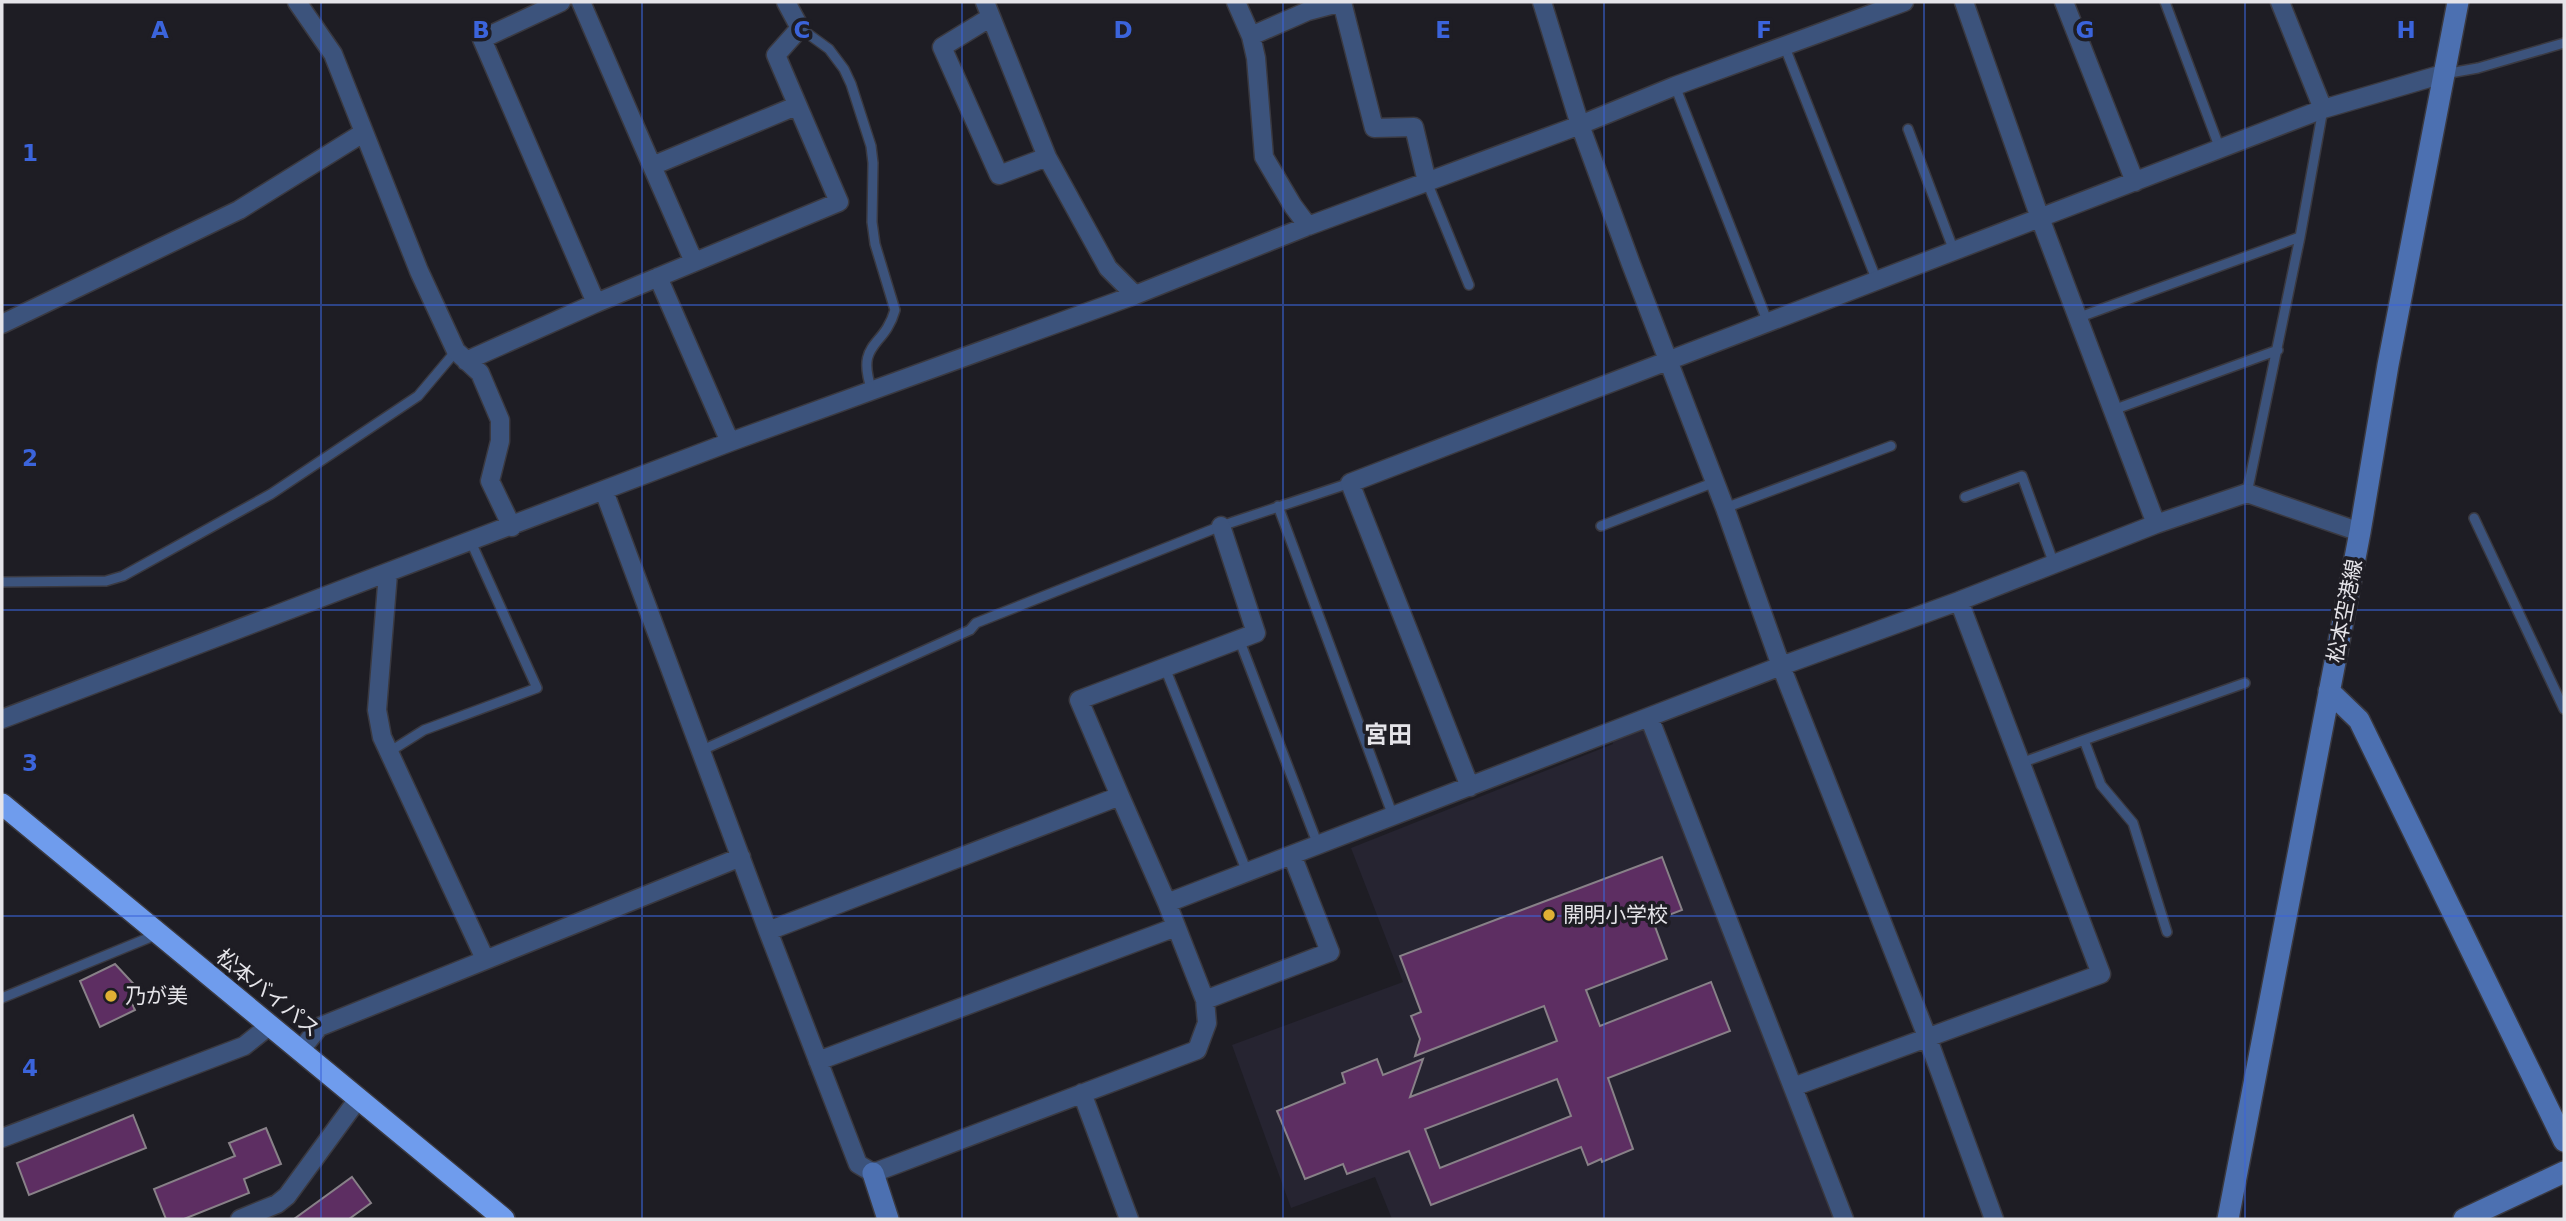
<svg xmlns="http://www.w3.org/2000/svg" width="2566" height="1221" viewBox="0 0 2566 1221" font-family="'DejaVu Sans','Noto Sans JP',sans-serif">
<rect width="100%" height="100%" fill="#1e1d24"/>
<path fill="#262431" d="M1647,726L1838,1219H1392L1375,1177L1291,1208L1232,1045L1403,982L1351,848L1613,744L1612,739Z"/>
<path fill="#5d2e62" stroke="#888188" stroke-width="2" fill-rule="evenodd" d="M1662,857L1682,910L1653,921L1667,959L1586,990L1600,1026L1711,982L1730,1031L1608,1078L1633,1149L1602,1162L1601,1159L1588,1165L1581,1147L1431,1205L1409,1151L1347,1174L1343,1164L1305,1179L1277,1111L1345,1083L1342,1073L1377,1059L1383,1075L1423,1059L1410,1097L1557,1041L1544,1006L1415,1056L1420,1039L1411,1016L1421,1012L1400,956ZM1557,1079L1571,1116L1440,1168L1425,1129Z
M115,964L142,993L130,999L135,1010L100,1027L80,981Z
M133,1115L146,1148L29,1195L17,1163Z
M266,1128L281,1164L244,1179L249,1193L184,1219H166L154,1189L235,1156L229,1143Z
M352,1177L371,1203L349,1219H294Z"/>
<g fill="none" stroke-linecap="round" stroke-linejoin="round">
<g stroke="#3a3940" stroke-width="12">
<path id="lane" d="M2165,2L2220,149
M800,28L829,49L844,69L851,84L871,146L873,163L872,222L875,244L895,310C884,349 855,341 872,391
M1784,45L1877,281
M2444,74L2478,68L2564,43
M1675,86L1768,323
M1908,129L1954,251
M1427,182L1469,285
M2077,318L2300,237
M2113,410L2278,350
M2247,493L2300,237L2323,109
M1965,497L2022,476L2054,564
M1278,506L1393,816
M1725,508L1891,446
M2474,518L2564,709
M1601,526L1715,482
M2,582L106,581L123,576L271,494L418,396L456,351
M1239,639L1318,845
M1165,668L1247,872
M2084,740L2245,683
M700,751L970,630L976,623L1221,526L1350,483
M389,752L424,730L537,688L471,542
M2021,763L2084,740L2101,785L2133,823L2167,932
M2,998L158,934"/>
</g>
<g stroke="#3a3940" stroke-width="21">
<path id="street" d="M297,2L333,54L419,271L456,351L480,373L500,420V441L490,481L512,527
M561,2L482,39L596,303
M581,2L652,166L796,106
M985,2L991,17L942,47L999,175L1047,157L1108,268L1135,295
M1236,2L1251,36L1256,58L1264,157L1293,206L1308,226
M1342,2L1374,128L1414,127L1427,182
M1542,2L1580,125L1631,264L1725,508L1781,666L1928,1039L1994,1219
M1964,2L2040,218L2156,524
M2064,2L2135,182
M2280,2L2323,109
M991,17L1047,157
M1251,36L1308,11L1342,2
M652,166L694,262
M658,277L730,442
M2,324L239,210L363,133
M466,361L596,303L839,202L776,55L800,28L786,2
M604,491L768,931L858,1164L873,1173L1197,1050L1207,1023L1205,1000L1167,903L1120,796L768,931
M388,573L377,710L382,737L485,959
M1649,717L1844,1219
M2,719L730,442L1135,295L1308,226L1580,125L1675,86L1904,2
M1470,787L1350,483L2323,109L2443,74
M1120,796L1079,700L1256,633L1221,526
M1167,903L1781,666L1959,601L2156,524L2247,493L2360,532
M1205,1000L1330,952L1292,855
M300,1051L319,1027L741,857
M818,1061L1176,927
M1793,1087L2101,974L1959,601
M1082,1093L1129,1219
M2,1138L244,1046L269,1026
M240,1219L277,1204L287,1196L358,1099"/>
</g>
<g stroke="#3a3940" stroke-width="24">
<path id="secondary" d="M2329,691L2359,720L2564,1141
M873,1173L888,1219
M2228,1219L2360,532L2388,365L2458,2
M2464,1219L2564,1172"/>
</g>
<g stroke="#3a3940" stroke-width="24">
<path id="highway" d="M2,804L504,1219"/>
</g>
<use href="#lane" stroke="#3c537c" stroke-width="9"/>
<use href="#street" stroke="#3c537c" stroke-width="18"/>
<use href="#secondary" stroke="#4c70b1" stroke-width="21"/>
<use href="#highway" stroke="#6f9ced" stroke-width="21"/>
</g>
<path fill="none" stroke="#3b64db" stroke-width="2" stroke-opacity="0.55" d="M321,2V1219M642,2V1219M962,2V1219M1283,2V1219M1604,2V1219M1924,2V1219M2245,2V1219M2,305H2564M2,610H2564M2,916H2564"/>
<g fill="#dfb034" stroke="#1e1d24" stroke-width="2.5">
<circle cx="1549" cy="915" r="7"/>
<circle cx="111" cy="996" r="7"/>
</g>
<g text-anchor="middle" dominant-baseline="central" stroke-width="7" stroke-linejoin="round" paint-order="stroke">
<g font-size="21" fill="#e5e4e9" stroke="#1e1d24">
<text transform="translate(2345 611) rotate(-79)">松本空港線</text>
<text transform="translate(268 993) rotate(39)">松本バイパス</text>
</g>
<g font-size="21" fill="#e5e4e9" stroke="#1e1d24" text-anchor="start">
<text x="1563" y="915">開明小学校</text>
<text x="125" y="996">乃が美</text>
</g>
<g font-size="24" font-weight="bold" fill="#e5e4e9" stroke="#1e1d24">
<text x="1388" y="735">宮田</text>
</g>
</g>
<g font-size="23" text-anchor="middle" font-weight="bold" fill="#3b64db" stroke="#1e1d24" stroke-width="7" stroke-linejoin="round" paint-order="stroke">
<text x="160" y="38">A</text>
<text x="481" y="38">B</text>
<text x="802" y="38">C</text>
<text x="1123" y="38">D</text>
<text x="1443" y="38">E</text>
<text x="1764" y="38">F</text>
<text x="2085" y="38">G</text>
<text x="2406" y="38">H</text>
<text x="30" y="161">1</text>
<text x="30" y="466">2</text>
<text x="30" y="771">3</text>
<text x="30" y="1076">4</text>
</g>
<rect width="2566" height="1221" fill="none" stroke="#e5e4e9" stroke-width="7"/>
</svg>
